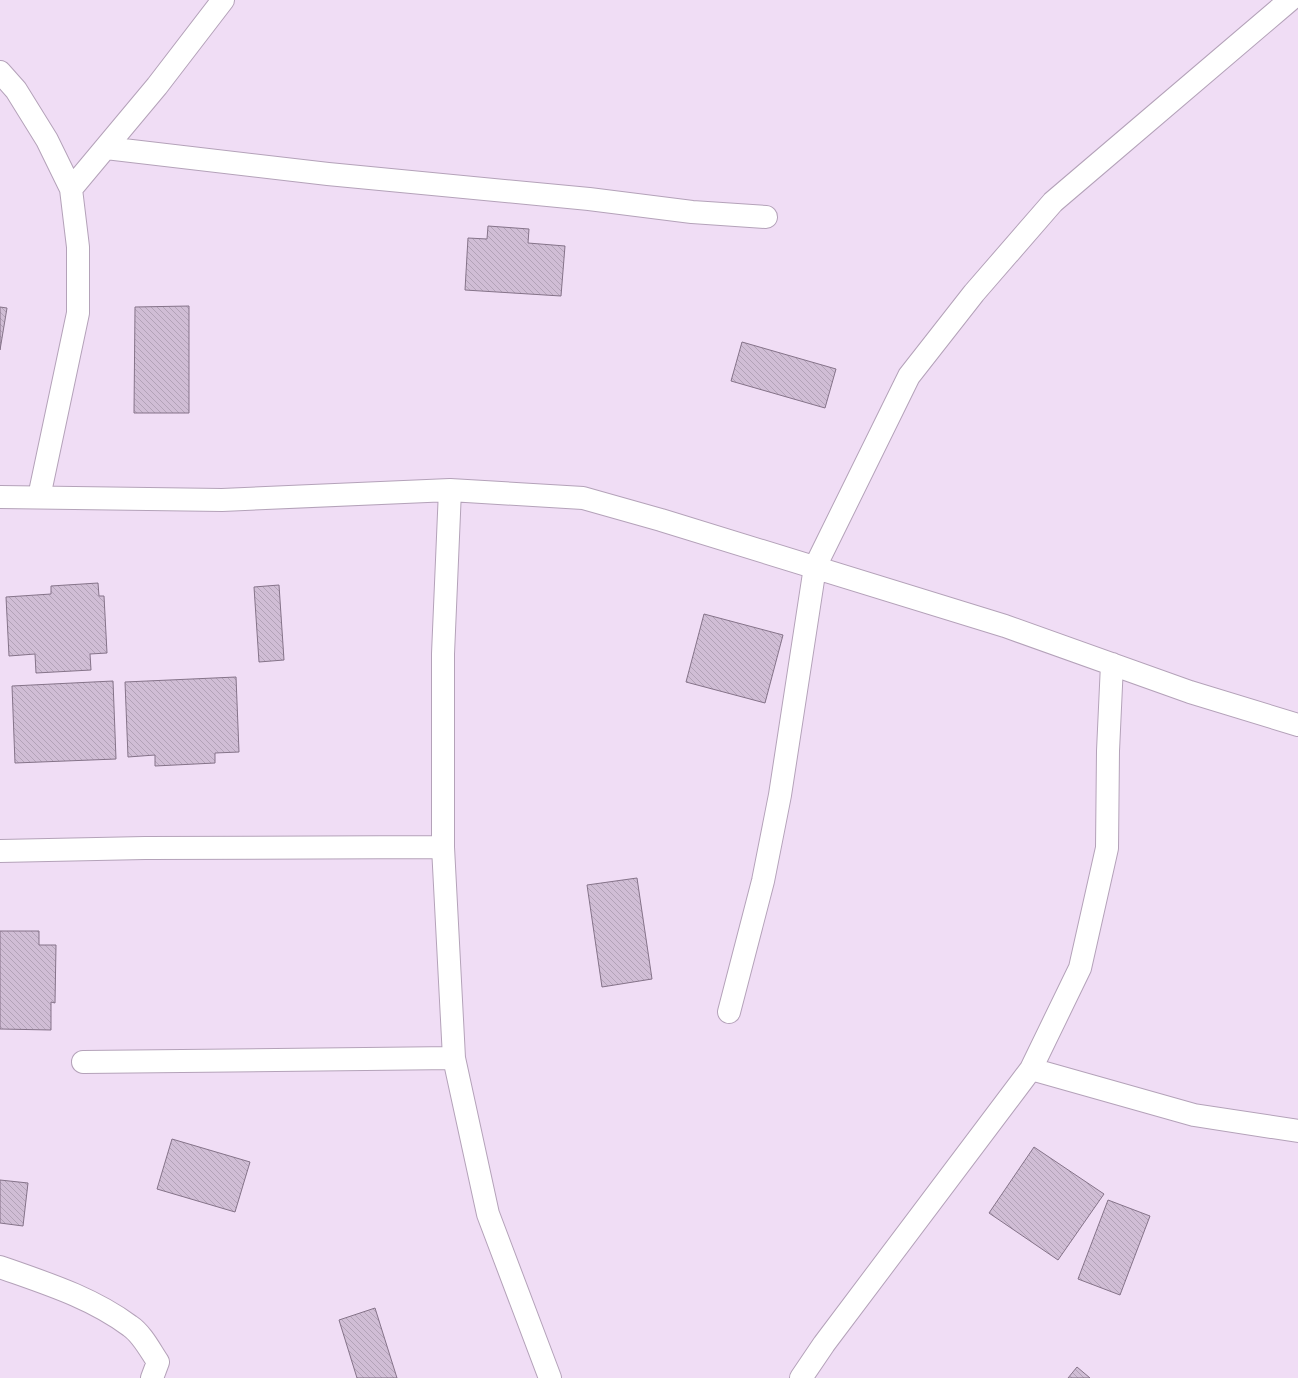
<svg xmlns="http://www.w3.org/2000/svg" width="1298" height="1378" viewBox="0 0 1298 1378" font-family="'Archivo Narrow',sans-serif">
<defs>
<pattern id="building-back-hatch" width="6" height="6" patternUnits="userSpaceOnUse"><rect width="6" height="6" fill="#d0bdd5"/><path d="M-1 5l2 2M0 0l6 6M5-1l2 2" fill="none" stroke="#b2a2b7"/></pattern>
</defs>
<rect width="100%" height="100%" fill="#f0ddf5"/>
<path fill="url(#building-back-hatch)" stroke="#857389" d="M488,226L529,229L528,243L565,246L561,296L465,290L468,238L487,239Z
M189,306V413H134L135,307Z
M0,307L7,308L0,350Z
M742,342L836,369L825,408L731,381Z
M98,583L99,596H104L107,653L90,654L91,670L36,673L35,654L9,656L6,597L51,594V586Z
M279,585L284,660L259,662L254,587Z
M704,614L783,635L765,703L686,682Z
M236,677L239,752L215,753V763L155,766V755L128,757L125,682Z
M113,681L116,759L15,763L12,686Z
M637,878L652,979L602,987L587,885Z
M0,931H39V945H56L55,1003L51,1002V1030L0,1029Z
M172,1139L250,1162L235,1212L157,1189Z
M1034,1147L1104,1194L1058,1260L989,1213Z
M0,1180L28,1183L23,1226L0,1223Z
M1108,1200L1150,1216L1120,1295L1078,1279Z
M375,1308L397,1378H357L339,1320Z
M1077,1367L1090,1378H1068Z"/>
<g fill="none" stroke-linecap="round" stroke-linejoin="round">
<g stroke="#b4a2b9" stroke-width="24">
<path id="minor" d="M0,72L16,90L47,140L71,189L78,247V313L39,497
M106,148L328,174L589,199L692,212L766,217
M71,189L157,86L223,0
M450,490L443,654V847L454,1058L488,1214L550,1378
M0,497L222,500L450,490L583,498L661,520L1005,626L1190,692L1298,725
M0,851L145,848L443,847
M729,1012L763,881L780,795L815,567L909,376L974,293L1053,202L1290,0
M83,1062L454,1058
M1031,1069L1194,1115L1298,1131
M0,1267C45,1283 91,1297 130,1326C142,1334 150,1350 158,1362L152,1378
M801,1378L824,1344L1031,1069L1080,968L1107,848L1108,751L1112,664"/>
</g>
<use href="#minor" stroke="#fff" stroke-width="22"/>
</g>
</svg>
